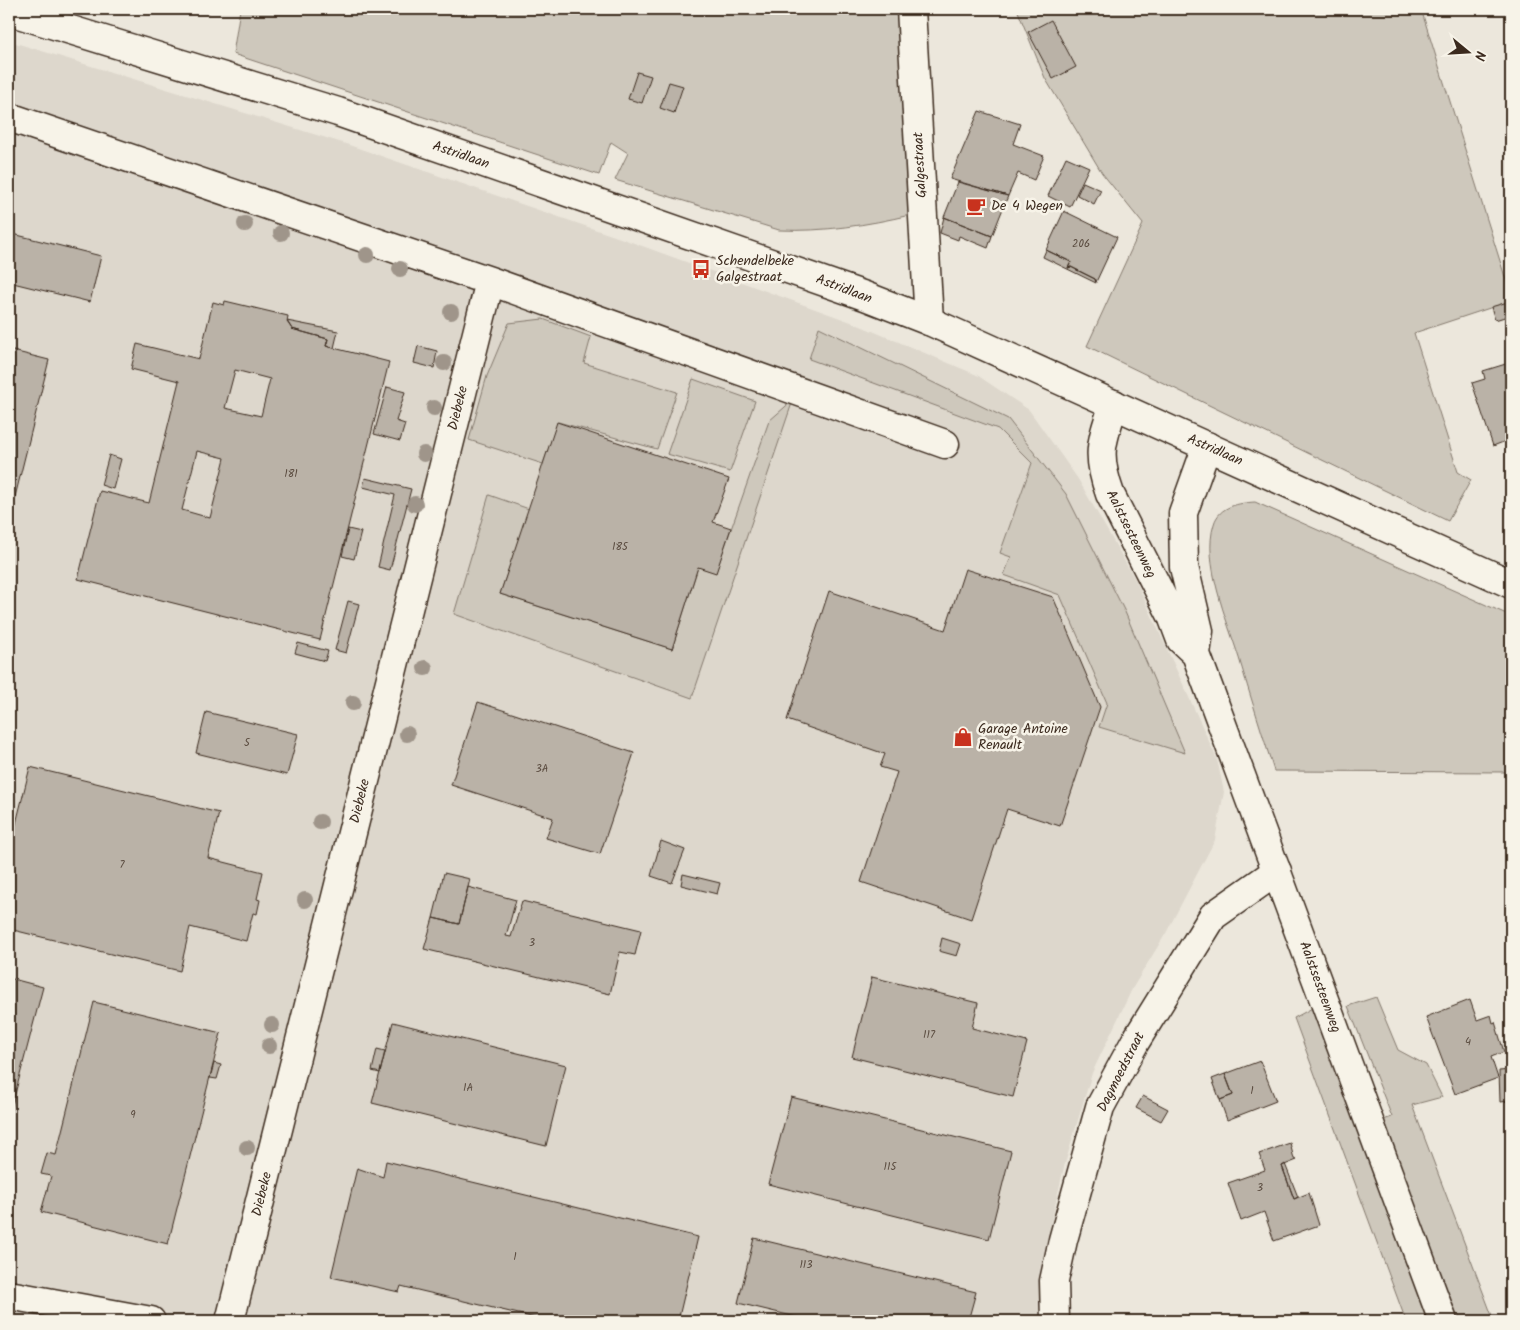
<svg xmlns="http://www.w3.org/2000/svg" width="1520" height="1330" viewBox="0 0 1520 1330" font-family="Kalam,sans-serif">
<rect width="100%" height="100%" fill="#ece7dc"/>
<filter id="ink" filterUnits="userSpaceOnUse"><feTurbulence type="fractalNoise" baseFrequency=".02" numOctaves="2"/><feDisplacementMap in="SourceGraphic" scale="10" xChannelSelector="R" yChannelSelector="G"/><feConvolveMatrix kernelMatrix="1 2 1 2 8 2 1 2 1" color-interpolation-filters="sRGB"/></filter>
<g filter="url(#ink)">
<path fill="#ddd7cc" d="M9,41L346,144L623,239L851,322L977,375L1029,410L1078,479L1136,581L1217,759L1224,792L1215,840L1166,933L1132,989L1092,1073L1064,1167L1040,1271L1039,1321H9Z"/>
<path fill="#cec8bc" stroke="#84796d" d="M240,9H897L910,215C867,225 824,232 779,230L615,180L628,153L611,142L599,175L233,54Z
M1017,9H1421L1511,296V301L1414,333L1458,472L1471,480L1448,521L1087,346L1143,224L1102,173L1045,78Z
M543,319L591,337L584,363L677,392L657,449L558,422L543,464L469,440L487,376L509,323Z
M819,327L1008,419L1066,494L1125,612L1185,753L1099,727L1107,703L1060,595L1004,575L1011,557L1000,553L1032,463L998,429L809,359Z
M693,379L755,401L730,472L667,454Z
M793,400L692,698L454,614L489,495L529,509L500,594L672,649L698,567L716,572L769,421Z
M1255,502L1511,616V772L1274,771C1262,733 1250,695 1239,658C1227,620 1202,562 1214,524C1219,506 1239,503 1255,502Z
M1376,997L1398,1050L1426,1065L1442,1097L1412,1105L1494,1321H1406L1294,1018L1316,1006L1361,1128L1392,1117L1348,1006Z"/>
<path fill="#bab2a7" stroke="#3b2a1e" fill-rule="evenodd" d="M196,9H213L208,13Z
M1051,20L1076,67L1053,79L1028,32Z
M637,72L651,76L642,103L628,99Z
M669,82L683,86L674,113L660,108Z
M979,111L1020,124L1013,144L1044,156L1034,180L1018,173L1008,196L950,179Z
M1066,157L1089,167L1070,207L1048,196Z
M958,182L1008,196L992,236L944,217Z
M1083,182L1101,190L1094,204L1077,195Z
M1064,211L1117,237L1096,282L1095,279L1071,267L1068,268L1071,262L1046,250Z
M944,217L992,236L988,248L959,236L958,240L940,233Z
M9,233L101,256L90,302L9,282Z
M1046,250L1071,262L1068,268L1071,267L1095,279L1096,283L1043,257Z
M225,301L288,316L287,322L292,329L328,339L326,346L389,362L320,640L78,579L100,491L149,503L179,381L131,369L137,344L199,359L213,302L224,305ZM235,370L270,379L261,416L225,408ZM197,451L225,458L210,518L182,510Z
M1511,301V315L1495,320L1491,307Z
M287,321L338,331L334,348L326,346L328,339L292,329Z
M418,346L437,351L434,368L414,363Z
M9,350L49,360L9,521Z
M1509,363L1511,371V439L1493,446L1472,383L1485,379L1483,371Z
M387,387L405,392L396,421L405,424L400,441L374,434Z
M557,422L729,479L713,522L731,528L716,573L698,567L672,649L500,594Z
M109,455L121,459L113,489L101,485Z
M365,478L411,489L390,570L378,567L395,495L363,487Z
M348,529L361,532L354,559L342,556Z
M965,569L1053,597L1100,707L1060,826L1007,809L971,919L861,882L897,772L880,767L885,754L787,720L829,591L945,630Z
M348,601L359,604L346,653L335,650Z
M298,643L328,651L325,661L295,653Z
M478,702L634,753L600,854L546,838L553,818L451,785Z
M206,712L298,734L287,775L196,753Z
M30,767L219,813L208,858L263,872L257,899L260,900L257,914L253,913L246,941L190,927L180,971L9,929V852Z
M661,841L685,850L672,883L651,876Z
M444,873L470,879L459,924L433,918Z
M683,874L720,883L717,894L681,885Z
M468,887L516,900L506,936L511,937L522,901L641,930L635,955L620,952L610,994L424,949L433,918L459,924Z
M942,938L961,944L957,956L939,951Z
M872,977L978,1003L972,1028L1027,1042L1013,1097L852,1057Z
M9,978L43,987L9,1117Z
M1470,1000L1477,1020L1491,1015L1493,1023L1495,1022L1504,1052L1491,1057L1498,1078L1455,1094L1426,1017Z
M94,1002L221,1033L168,1244L41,1212L51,1176L41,1174L47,1153L56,1155Z
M393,1022L566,1065L546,1146L372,1103Z
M377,1049L385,1051L380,1073L372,1071Z
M1260,1061L1276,1101L1227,1120L1220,1100L1233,1095L1225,1074Z
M214,1063L221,1065L217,1079L210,1078Z
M1511,1070V1101L1500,1102L1499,1071Z
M1225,1074L1233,1095L1220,1100L1212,1079Z
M1143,1096L1168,1109L1161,1121L1136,1108Z
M791,1097L1011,1151L989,1239L768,1184Z
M1290,1143L1294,1159L1297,1160L1282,1166L1294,1199L1309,1193L1319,1225L1274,1241L1264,1212L1241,1221L1228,1183L1265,1170L1259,1154Z
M386,1161L698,1237L678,1321H548L409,1288L401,1286L399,1292L331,1277L357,1168L383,1177Z
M1285,1164L1298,1197L1294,1199L1282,1166Z
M754,1238L976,1292L968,1321H813L738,1303Z"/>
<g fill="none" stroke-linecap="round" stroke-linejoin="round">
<g stroke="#3b2a1e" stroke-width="31">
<path id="street" d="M9,117L490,281L945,444
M9,1295L151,1321
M230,1321L490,281
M1055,1321L1054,1281L1063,1240L1100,1107L1135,1042L1213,916L1277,871"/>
</g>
<g stroke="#3b2a1e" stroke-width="31">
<path id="secondary" d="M911,9L929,321
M1114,404C1101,443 1096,455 1110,494L1172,616L1181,640L1196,654L1443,1321
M1196,654L1199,631L1184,567L1183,513L1207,446"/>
</g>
<g stroke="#3b2a1e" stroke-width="31">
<path id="primary" d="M9,11L338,112L865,296L929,321L1511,584"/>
</g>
<use href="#street" stroke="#f7f3e8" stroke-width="28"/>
<use href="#secondary" stroke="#f7f3e8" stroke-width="28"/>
<use href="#primary" stroke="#f7f3e8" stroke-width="28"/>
</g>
<g fill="#9f958a">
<circle cx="245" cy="224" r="8"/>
<circle cx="281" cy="233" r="8"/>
<circle cx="367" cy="255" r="8"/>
<circle cx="400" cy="269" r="8"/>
<circle cx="451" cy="312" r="8"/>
<circle cx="444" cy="363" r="8"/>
<circle cx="434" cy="408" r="8"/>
<circle cx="424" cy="454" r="8"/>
<circle cx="415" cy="504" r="8"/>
<circle cx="425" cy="668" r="8"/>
<circle cx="353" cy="703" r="8"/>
<circle cx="407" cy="734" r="8"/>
<circle cx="320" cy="822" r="8"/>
<circle cx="305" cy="900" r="8"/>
<circle cx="272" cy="1025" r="8"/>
<circle cx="269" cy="1046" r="8"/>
<circle cx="247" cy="1148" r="8"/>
</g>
</g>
<defs>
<g id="cafe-bare" transform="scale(1.5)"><path d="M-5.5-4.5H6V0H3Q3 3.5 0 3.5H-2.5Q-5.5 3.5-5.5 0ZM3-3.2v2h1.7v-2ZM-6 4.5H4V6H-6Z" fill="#c8321e" stroke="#f7f3e8" stroke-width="2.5" paint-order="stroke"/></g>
<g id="bus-bare" transform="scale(1.5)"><path d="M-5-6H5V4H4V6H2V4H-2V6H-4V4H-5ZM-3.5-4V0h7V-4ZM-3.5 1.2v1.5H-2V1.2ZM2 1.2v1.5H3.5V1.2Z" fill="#c8321e" stroke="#f7f3e8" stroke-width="2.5" paint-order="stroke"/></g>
<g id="shop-bare" transform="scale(1.5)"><path d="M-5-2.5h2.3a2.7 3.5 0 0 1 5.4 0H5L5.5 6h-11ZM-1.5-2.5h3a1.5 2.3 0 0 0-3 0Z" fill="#c8321e" stroke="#f7f3e8" stroke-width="2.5" paint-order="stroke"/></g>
</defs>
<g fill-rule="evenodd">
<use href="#cafe-bare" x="976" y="206"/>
<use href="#bus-bare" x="701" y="269"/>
<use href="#shop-bare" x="963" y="737"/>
</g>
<g text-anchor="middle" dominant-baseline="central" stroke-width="5" stroke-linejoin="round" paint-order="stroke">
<g font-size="11" fill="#5b4c40">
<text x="1081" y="244">206</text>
<text x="291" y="474">181</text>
<text x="620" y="547">185</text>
<text x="247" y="743">5</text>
<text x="542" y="769">3A</text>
<text x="122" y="865">7</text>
<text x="532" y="943">3</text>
<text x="929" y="1035">117</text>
<text x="1468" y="1042">4</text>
<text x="468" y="1088">1A</text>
<text x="1252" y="1091">1</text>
<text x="133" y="1115">9</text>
<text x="890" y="1167">115</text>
<text x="1260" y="1188">3</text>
<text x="515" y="1257">1</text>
<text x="806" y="1265">113</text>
</g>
<g font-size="14" fill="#3b2a1e" stroke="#f7f3e8">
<text transform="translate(461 155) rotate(19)">Astridlaan</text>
<text transform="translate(920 165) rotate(-93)">Galgestraat</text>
<text transform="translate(844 289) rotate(21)">Astridlaan</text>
<text transform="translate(458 408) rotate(-76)">Diebeke</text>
<text transform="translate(1215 450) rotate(24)">Astridlaan</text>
<text transform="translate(1131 534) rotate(64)">Aalstsesteenweg</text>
<text transform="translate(360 801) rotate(-76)">Diebeke</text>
<text transform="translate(1320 987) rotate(70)">Aalstsesteenweg</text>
<text transform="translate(1121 1072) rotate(-63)">Dagmoedstraat</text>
<text transform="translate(262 1194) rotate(-76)">Diebeke</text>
</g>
<g font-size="14" fill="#3b2a1e" stroke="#f7f3e8" text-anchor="start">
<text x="991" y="206">De 4 Wegen</text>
<text x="716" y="261">Schendelbeke<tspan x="716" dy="16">Galgestraat</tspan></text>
<text x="978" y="729">Garage Antoine<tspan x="978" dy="16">Renault</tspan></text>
</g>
</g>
<rect width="1520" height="1330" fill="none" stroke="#f7f3e8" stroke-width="30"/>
<rect x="15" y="15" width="1490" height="1300" fill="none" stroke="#3b2a1e" stroke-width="2" filter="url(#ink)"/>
<g transform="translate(1468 52) rotate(108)" stroke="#f7f3e8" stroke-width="4" paint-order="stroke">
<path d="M0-4L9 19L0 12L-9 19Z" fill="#3b2a1e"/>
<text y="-8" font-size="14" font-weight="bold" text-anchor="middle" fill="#3b2a1e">N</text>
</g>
</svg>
